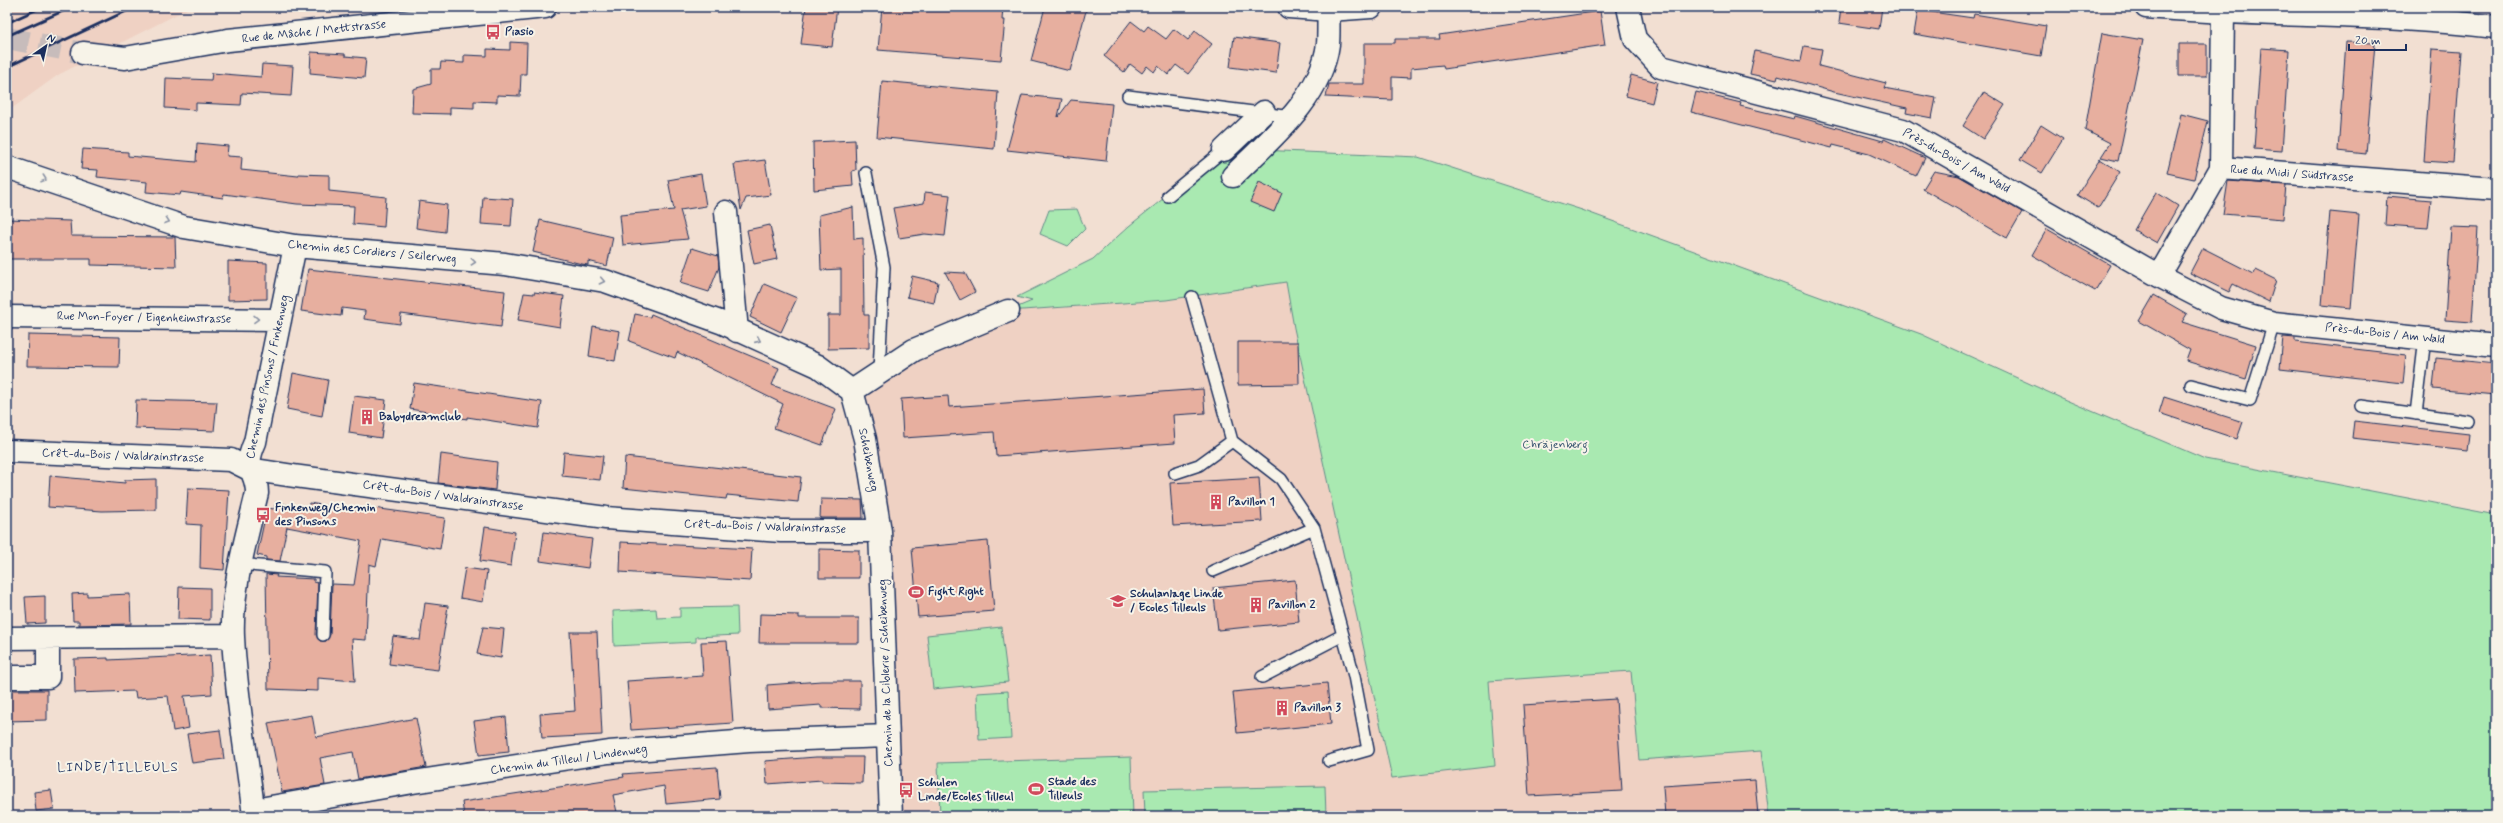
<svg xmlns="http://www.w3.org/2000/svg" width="2503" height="823" viewBox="0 0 2503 823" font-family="Mynerve,sans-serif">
<rect width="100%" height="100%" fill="#f2dfd2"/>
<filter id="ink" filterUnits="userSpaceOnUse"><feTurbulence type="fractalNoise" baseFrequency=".025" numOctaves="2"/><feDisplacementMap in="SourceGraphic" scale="8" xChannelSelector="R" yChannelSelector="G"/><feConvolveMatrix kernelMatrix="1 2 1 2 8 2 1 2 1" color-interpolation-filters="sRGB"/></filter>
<g filter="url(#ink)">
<path fill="#efd1c3" d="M7,7H191L58,75L7,112Z
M1286,281L1294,328L1392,777L1489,681L1632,671L1639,760L1761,751L1769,816H891L880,531L852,391L1008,311L1166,300Z"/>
<path fill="#a9e9b1" stroke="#628c88" d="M1253,145L1259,150L1418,157L1582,210L1921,334L2061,398L2205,459L2496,515V816H1769L1761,751L1639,760L1631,671L1489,681L1495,766L1392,778L1294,328L1286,282L1166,300L1008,311L1032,301L1017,297L1093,259L1129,226L1224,150Z
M1077,209L1085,229L1068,246L1040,234L1049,210Z
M737,607L738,635L696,637V642L614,646L613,611L656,609L657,618L680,617V608Z
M1001,627L1008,682L933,689L927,635Z
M1008,691L1011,738L979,740L977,693Z
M1131,757L1133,816H940L938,763Z
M1325,786L1326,816H1145L1144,790Z"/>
<path fill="#e7af9f" stroke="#1b2f5e" d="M806,7H837L832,47L801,44Z
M882,7H1003L1002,20H1005L1001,60L878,50Z
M1045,7H1087L1070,71L1031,61Z
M1841,7H1882L1879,29L1839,23Z
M1918,10L1973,18L1974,14L2046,26L2041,56L1914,34Z
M1600,11L1605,45L1444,69L1443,65L1411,68V78L1392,77V100L1326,97L1329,84H1364V43H1395V39H1440L1439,35Z
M1131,21L1144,31L1148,26L1166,39L1174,29L1188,40L1195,31L1212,44L1188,74L1176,65L1168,75L1158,66L1154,72L1147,66L1142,73L1130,64L1124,72L1104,56Z
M2102,33L2143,40L2118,161L2101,157L2110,143L2085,130Z
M1234,37L1280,43L1276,73L1230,67Z
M510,42L527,43L526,74H521L520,96L497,95V102L474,101V108L450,107V114L412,113L413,89L431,84V69H440L441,62L464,63V55L487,56V49L510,50Z
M2346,42L2375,43L2366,154L2338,151Z
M2179,44H2207V76H2179Z
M1804,46L1822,49L1819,66L1886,83L1884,88L1936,98L1932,118L1906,113L1907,108L1834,92L1778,76L1777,80L1750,74L1755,51L1801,61Z
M2261,48L2289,50L2282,151L2254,149Z
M2432,49L2461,51L2453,163L2424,161Z
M311,52L345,54V56L366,58L364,78L310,73Z
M262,64L293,66L291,96L242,93L241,105L196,103V110L165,108L166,78L211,80L212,73L261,77Z
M1631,75L1657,82L1652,103L1626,96Z
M882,81L998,92L994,149L877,137Z
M1696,92L1741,103L1740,106L1794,119L1795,116L1883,141L1884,139L1925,158L1916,176L1869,154L1833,145L1832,148L1691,112Z
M1984,92L2005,105L1983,139L1963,126Z
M1022,95L1062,99L1058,117L1071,100L1112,104L1106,161L1007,150Z
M2181,114L2208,121L2194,179L2167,173Z
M2041,125L2063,139L2042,173L2020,160Z
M855,140L856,170L852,171L853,186L814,190L813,142Z
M197,143L228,146L227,156L242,157L241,170L298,176V174L329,175V191L386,197L384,227L353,224L354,206L297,204L224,194L223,198L181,192L180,195L146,192L147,182L97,177L98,170L81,169L83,149L128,152V156L196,162Z
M2100,159L2120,172L2098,208L2077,195Z
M765,160L771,195L746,198L741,210L734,164Z
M1934,171L1959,176L2022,212L2007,238L1923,189Z
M701,174L706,206L680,210L688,239L623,245L620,215L674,210L668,180Z
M2228,181L2286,185L2283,219L2223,214Z
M1259,182L1282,193L1274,212L1250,202Z
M925,192L950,195L945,236L925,234L899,238L893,208L924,203Z
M2156,192L2178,206L2157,243L2134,230Z
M2387,196L2431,200L2428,228L2385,225Z
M483,197L513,199L511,226L481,224Z
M419,201L447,205L445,232L416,228Z
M853,207L854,239L863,238L864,315H869V348L828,349V315H841V269L821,270L819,215Z
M2330,212L2359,215L2351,308L2322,305Z
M7,219L70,221L71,236L175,237L176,267L91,265V259H7Z
M540,220L613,237L607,266L588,261V265L582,264L533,252Z
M770,225L777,259L754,264L747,230Z
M2451,227L2478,228L2472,322L2445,320Z
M2047,229L2110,265L2095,291L2032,255Z
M692,248L718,256L719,267L709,292L680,283Z
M2203,248L2254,274L2256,270L2276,280L2269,302L2233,284L2229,292L2190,273Z
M228,261L267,263V299L228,300Z
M308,269L505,291L501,327L401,314L400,324L364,319L365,311L342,308L341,316L301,311Z
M945,272L965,273L975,292L960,300Z
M912,276L938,282L934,303L907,297Z
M764,284L797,298L781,332L750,317Z
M534,292L564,296L560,327L518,320L524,293L534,294Z
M2154,295L2187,314L2182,322L2256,345L2246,379L2186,361L2190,350L2139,321Z
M635,314L650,317L651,314L779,368L772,385L836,409L822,445L774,428L783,404L677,352L675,358L629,341Z
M593,326L620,331L615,361L589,356Z
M28,335L120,337L119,367L27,366Z
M2283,337L2295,338V342L2406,355L2403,383L2280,369Z
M1238,342H1298L1299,384L1238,385Z
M2436,358L2496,364V395L2433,389Z
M293,373L328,380L322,416L287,409Z
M414,383L542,402L538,428L467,417V419L410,409Z
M1203,389L1205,413L1173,415L1175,443L996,456L994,432L903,438L901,399L948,396L949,407Z
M354,396L386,400L381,438L349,433Z
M2164,397L2243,422L2237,439L2159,413Z
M136,400L217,402L214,431L135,428Z
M2354,421L2469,434L2467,451L2352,438Z
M564,452L603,456L600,480L562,476Z
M441,454L497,462L495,490L438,483Z
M625,457L801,477L798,502L727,495L726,499L623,488Z
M50,476L125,483V480L156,479V510L102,511L48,507Z
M1259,478L1262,521L1173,526L1170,483Z
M188,488L229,490L224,570L200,568L201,525L186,524Z
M821,499L862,500L863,518H820Z
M276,502L308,510L309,503L365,512L366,507L445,518L440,549L382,539L376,566L369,564L366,640L352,639L355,681L318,678V691L268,689L266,574L277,575L276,577L314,579V582L318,583L316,635L320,641H326L330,635L332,584L354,585L361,541L287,527L280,561L266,560V557L257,555L267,508L274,509Z
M485,527L515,532L511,566L480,561Z
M544,532L592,539L588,568L540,561Z
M988,541L994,611L918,617L912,548Z
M621,542L752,549L750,581L620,572Z
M819,549L859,550V578H819Z
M465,568L487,571L483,602L460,598Z
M1295,580L1299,622L1218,630L1213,588Z
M179,587L210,588V620L178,619Z
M87,593V596L130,594L131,624L79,625V621H73L72,594Z
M45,596V623L27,624L25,597Z
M425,603L448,606L438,670L389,664L393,636L420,640Z
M760,614L799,615V618H859V643H759Z
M483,627L504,629L501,658L477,654Z
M570,632H597L602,735L542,738L540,714L575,711Z
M727,641L733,723L631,730L627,681L703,676L701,642Z
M210,655L212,694L184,696L189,728L173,731L168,696L136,698L135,691L75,693L74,659L108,658V660Z
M821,681H860V709L821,708V705L768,709L767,685Z
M1327,683L1331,724L1237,733L1233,692Z
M7,690H47V720L7,721Z
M1616,699L1622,791L1529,796L1523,705Z
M312,715L316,737L416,718L426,767L358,779L353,752L320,758L325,785L282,792L268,723Z
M506,717L509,752L479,755L474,721Z
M220,730L224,759L192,763L187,734Z
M816,757H863L862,783L822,782V780L767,784L765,761Z
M717,767L720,799L666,804L664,786L613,795L617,812L590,816H464L462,802L624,777L623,774L635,773Z
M1755,780L1758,816H1665L1663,786Z
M51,790L54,809L36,811L34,792Z"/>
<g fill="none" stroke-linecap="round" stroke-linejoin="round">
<path stroke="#c7bcbb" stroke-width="22" stroke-dasharray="22 11" stroke-linecap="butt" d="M7,38L83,53"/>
<g stroke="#1b2f5e" stroke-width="14">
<path id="lane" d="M1128,96L1292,117
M866,173L884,267L879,372
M1168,196L1224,150
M1192,297L1232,441L1281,479L1314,528L1354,676L1368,750L1329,761
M2191,385L2250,400L2274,323
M2361,406L2468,421
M2416,414L2425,338
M1175,473L1199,465L1232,441
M239,564L325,572L323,635
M1213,571L1314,528
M1262,677L1343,635"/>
</g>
<g stroke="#1b2f5e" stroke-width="25">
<path id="street" d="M1628,7L1635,39L1661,67L1903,130L2159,276L2221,308L2274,323L2496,346
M1224,150L1264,112
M7,167L184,227L295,246L505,264L605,281L723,323L818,366L852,391
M2221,168L2496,189
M1233,176C1270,139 1321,99 1328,44C1329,33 1328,21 1329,10
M726,212L737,331
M2159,276L2221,168L2223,12
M7,317L280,320
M852,391L865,439L880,531L891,816
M852,391L914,350L1008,311
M7,451L231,460L249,469L294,476L606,518L781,531H880
M7,638L233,636
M7,677H48V638
M254,810L413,782L609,752L749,741L888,736
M254,816C247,757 236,697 233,637C231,590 246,539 257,493C257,470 242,471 255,442L295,246"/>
</g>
<g stroke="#1b2f5e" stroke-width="25">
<path id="secondary" d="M1289,7L1329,10L1371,7
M2146,7C2263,17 2380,13 2496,27
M83,53L125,58L228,40L545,7"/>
</g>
<use href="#lane" stroke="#f7f3e8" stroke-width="11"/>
<use href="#street" stroke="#f7f3e8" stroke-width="22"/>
<use href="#secondary" stroke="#f7f3e8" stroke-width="22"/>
<path stroke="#1b2f5e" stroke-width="3" d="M7,23L42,7
M7,36L72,7
M7,67L135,7"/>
</g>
<defs><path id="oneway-chevron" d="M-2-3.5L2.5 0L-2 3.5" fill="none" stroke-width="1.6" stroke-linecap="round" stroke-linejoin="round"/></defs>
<g stroke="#8991a3">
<use href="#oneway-chevron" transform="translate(44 179) rotate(19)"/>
<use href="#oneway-chevron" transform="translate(167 221) rotate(19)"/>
<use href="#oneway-chevron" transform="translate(473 262) rotate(5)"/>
<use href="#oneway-chevron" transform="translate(602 281) rotate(12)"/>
<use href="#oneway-chevron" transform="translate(256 319) rotate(1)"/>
<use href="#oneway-chevron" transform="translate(758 340) rotate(24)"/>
</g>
</g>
<defs>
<g id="bus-bare" transform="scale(1.2)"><path d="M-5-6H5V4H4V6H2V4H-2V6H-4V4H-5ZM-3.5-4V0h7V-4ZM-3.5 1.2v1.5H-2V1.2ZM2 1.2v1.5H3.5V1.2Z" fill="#d1495b" stroke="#f7f3e8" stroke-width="2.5" paint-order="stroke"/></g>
<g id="building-bare" transform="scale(1.2)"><path d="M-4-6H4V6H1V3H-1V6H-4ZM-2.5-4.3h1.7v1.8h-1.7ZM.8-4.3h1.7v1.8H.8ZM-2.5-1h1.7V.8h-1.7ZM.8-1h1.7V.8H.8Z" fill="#d1495b" stroke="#f7f3e8" stroke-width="2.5" paint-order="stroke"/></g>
<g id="stadium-bare" transform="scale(1.2)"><path d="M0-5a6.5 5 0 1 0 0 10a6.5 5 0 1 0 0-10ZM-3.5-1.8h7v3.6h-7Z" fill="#d1495b" stroke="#f7f3e8" stroke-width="2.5" paint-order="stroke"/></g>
<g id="school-bare" transform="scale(1.2)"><path d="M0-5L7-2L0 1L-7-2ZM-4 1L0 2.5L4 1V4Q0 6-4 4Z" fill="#d1495b" stroke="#f7f3e8" stroke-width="2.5" paint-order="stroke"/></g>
</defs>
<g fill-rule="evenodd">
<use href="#bus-bare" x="493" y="32"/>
<use href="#building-bare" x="367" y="417"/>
<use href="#building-bare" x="1216" y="502"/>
<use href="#bus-bare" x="263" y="515"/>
<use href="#stadium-bare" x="916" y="592"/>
<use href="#school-bare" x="1118" y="601"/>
<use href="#building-bare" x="1256" y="605"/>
<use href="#building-bare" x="1282" y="708"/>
<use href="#stadium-bare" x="1036" y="789"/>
<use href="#bus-bare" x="906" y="790"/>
</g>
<g text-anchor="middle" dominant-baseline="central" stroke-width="4" stroke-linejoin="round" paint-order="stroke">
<g font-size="12" fill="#1b2f5e" stroke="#f7f3e8">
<text transform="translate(314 32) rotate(-6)">Rue de Mâche / Mettstrasse</text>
<text transform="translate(1956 161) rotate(29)">Près-du-Bois / Am Wald</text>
<text transform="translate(2292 174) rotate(4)">Rue du Midi / Südstrasse</text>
<text transform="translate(372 252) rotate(5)">Chemin des Cordiers / Seilerweg</text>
<text transform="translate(144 318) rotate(1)">Rue Mon-Foyer / Eigenheimstrasse</text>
<text transform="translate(2385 334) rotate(6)">Près-du-Bois / Am Wald</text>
<text transform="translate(268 377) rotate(-78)">Chemin des Pinsons / Finkenweg</text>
<text transform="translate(123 456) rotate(2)">Crêt-du-Bois / Waldrainstrasse</text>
<text transform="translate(868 460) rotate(79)">Scheibenweg</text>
<text transform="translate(443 496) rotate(8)">Crêt-du-Bois / Waldrainstrasse</text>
<text transform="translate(765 527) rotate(2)">Crêt-du-Bois / Waldrainstrasse</text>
<text transform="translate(886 673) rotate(-92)">Chemin de la Ciblerie / Scheibenweg</text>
<text transform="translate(569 760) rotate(-8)">Chemin du Tilleul / Lindenweg</text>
</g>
<g font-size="12" font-weight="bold" fill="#1b2f5e" stroke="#f7f3e8" text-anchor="start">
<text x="505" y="32">Piasio</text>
<text x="379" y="417">Babydreamclub</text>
<text x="1228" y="502">Pavillon 1</text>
<text x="275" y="508">Finkenweg/Chemin<tspan x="275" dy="14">des Pinsons</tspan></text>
<text x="928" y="592">Fight Right</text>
<text x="1130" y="594">Schulanlage Linde<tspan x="1130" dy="14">/ Ecoles Tilleuls</tspan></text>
<text x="1268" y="605">Pavillon 2</text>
<text x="1294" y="708">Pavillon 3</text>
<text x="1048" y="782">Stade des<tspan x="1048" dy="14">Tilleuls</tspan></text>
<text x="918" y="783">Schulen<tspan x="918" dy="14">Linde/Ecoles Tilleul</tspan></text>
</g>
<g font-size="12" fill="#37546f" stroke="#f7f3e8">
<text x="1555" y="445">Chräjenberg</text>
</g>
<g font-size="13" letter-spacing="1" fill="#1b2f5e" stroke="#f7f3e8">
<text x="118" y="767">LINDE/TILLEULS</text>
</g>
</g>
<rect width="2503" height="823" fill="none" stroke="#f7f3e8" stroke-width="24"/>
<rect x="12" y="12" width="2479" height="799" fill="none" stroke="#1b2f5e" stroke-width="1.5" filter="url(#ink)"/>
<g transform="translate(46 46) rotate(34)" stroke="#f7f3e8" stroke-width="3" paint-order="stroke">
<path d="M0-3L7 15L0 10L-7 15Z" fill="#1b2f5e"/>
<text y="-6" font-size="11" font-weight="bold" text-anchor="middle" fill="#1b2f5e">N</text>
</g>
<path d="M2349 44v6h57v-6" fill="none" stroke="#1b2f5e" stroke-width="2"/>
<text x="2355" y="44" font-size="12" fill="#1b2f5e" stroke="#f7f3e8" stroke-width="3" paint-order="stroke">20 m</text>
</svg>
